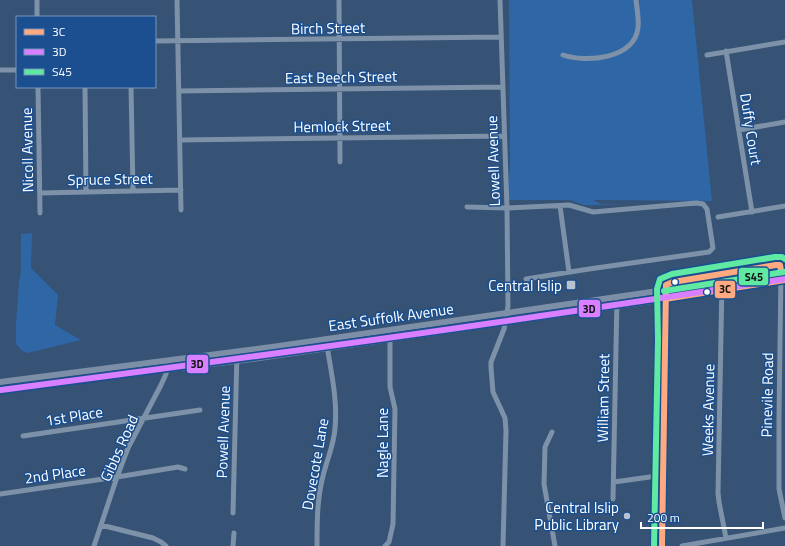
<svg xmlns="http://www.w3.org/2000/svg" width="785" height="546" viewBox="0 0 785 546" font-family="'Titillium Web',sans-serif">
<rect width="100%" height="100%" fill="#365274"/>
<path fill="#2f66a5" d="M509,0H692L712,201L593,200L601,204L622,205H584L570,200H507L510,165Z
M32,233L31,268L58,295L55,325L81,340L28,353L22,351L16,344V324L19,281L21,272V234Z"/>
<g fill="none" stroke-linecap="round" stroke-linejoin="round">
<path stroke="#7d92a8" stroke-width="5" d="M37,0V17
M177,0L181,210
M339,0L340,162
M500,0L507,208L508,306L504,329L491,362V368L493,392L505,418L506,430L503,546
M155,41L501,37
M726,51L752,212
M563,55C586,63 634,59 638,28C639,19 637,9 636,0
M707,55L785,42
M0,70H17
M38,87L40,213
M85,87L86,192
M131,87L133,191
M179,91L503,87
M739,130L785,122
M180,140L504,136
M40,193L181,190
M560,206L569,272
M467,207L507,208L569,205L593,212L696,203L703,204L707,209L713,248L709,252L589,269L526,279
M718,217L785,206
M781,271L779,417V489L785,518
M722,281L718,493L719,502L726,538
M552,432L545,447L544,484L555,546
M23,436L200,410
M614,482L664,475
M0,494L117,477L178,467L185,469
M613,499L617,297
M233,513L237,352
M101,525L153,538L161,542L166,546
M94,546L117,477L128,448L161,385L166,374L167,361
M233,546L234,533
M317,546C317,522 317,499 323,476C327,459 334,445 335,428C338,398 330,368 326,339
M385,546L389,542L393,524L395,409L390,387V339
M662,546L666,339L665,290
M682,546L785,528"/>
<path stroke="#7d8ea7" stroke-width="6" d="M0,382L272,347L658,291L785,271
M0,390L259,358L658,300L785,280"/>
<g stroke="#1b4f8f" stroke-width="9">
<path id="bus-1" d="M665,299L785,280
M662,546L666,285L673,282L776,265H780L781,271"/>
</g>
<g stroke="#1b4f8f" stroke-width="9">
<path id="bus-2" d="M1,390C263,356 524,320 785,279"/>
</g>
<g stroke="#1b4f8f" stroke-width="9">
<path id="bus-3" d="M664,291L784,272
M654,546L658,339L657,289L660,279L672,274L775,257H782L785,259"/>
</g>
<use href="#bus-1" stroke="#ffa980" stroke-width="6"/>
<use href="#bus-2" stroke="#d880ff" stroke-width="6"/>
<use href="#bus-3" stroke="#60e9a3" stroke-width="6"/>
</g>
<g fill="#fff" stroke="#1b4f8f" stroke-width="1.5">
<circle cx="675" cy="282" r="3.5"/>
<circle cx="707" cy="292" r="3.5"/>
</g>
<g fill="#b9c2ce" stroke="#1b4f8f" stroke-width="1.5">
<rect x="566" y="280" width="10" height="10" rx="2"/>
<circle cx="627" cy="516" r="4"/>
</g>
<g text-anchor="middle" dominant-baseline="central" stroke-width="3" stroke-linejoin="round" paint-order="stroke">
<g font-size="15" fill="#fff" stroke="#1b4f8f">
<text transform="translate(328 28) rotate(-1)">Birch Street</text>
<text transform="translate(341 77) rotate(-1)">East Beech Street</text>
<text transform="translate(342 126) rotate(-1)">Hemlock Street</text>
<text transform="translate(751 129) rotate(81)">Duffy Court</text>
<text transform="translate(27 150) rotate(-91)">Nicoll Avenue</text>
<text transform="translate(493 161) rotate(-92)">Lowell Avenue</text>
<text transform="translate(110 179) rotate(-1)">Spruce Street</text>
<text transform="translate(391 317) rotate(-8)">East Suffolk Avenue</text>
<text transform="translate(767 395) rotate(-89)">Pinevile Road</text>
<text transform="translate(603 398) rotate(-89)">William Street</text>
<text transform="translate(708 410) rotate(-89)">Weeks Avenue</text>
<text transform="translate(74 416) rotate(-9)">1st Place</text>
<text transform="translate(223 432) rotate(-88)">Powell Avenue</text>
<text transform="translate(382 443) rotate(-90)">Nagle Lane</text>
<text transform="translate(119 448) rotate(-66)">Gibbs Road</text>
<text transform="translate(315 464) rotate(-80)">Dovecote Lane</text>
<text transform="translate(55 474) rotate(-8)">2nd Place</text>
</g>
<g font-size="15" fill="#fff" stroke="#1b4f8f" text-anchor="end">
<text x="562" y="285">Central Islip</text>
<text x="619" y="507">Central Islip<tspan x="619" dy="17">Public Library</tspan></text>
</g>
</g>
<g stroke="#1b4f8f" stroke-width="1.5">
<rect x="738" y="267" width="31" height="19" rx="4" fill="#60e9a3"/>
<rect x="714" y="280" width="22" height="19" rx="4" fill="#ffa980"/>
<rect x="578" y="299" width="23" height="19" rx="4" fill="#d880ff"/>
<rect x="186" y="354" width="23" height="20" rx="4" fill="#d880ff"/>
</g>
<g font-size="11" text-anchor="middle" font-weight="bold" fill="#111">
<text x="754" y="281">S45</text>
<text x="725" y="293">3C</text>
<text x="589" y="313">3D</text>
<text x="197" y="368">3D</text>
</g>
<rect x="16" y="16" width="140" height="72" fill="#1b4f8f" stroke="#7695bc"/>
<rect x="24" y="29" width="20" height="6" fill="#ffa980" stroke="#7695bc"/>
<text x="52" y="36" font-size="12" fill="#ffffff">3C</text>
<rect x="24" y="49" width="20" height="6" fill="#d880ff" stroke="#7695bc"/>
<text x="52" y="56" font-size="12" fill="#ffffff">3D</text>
<rect x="24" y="69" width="20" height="6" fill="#60e9a3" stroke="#7695bc"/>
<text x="52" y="76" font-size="12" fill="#ffffff">S45</text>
<path d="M641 522v6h122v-6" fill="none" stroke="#ffffff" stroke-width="2"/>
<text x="647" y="522" font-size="12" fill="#ffffff" stroke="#1b4f8f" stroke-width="3" paint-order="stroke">200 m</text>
</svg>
